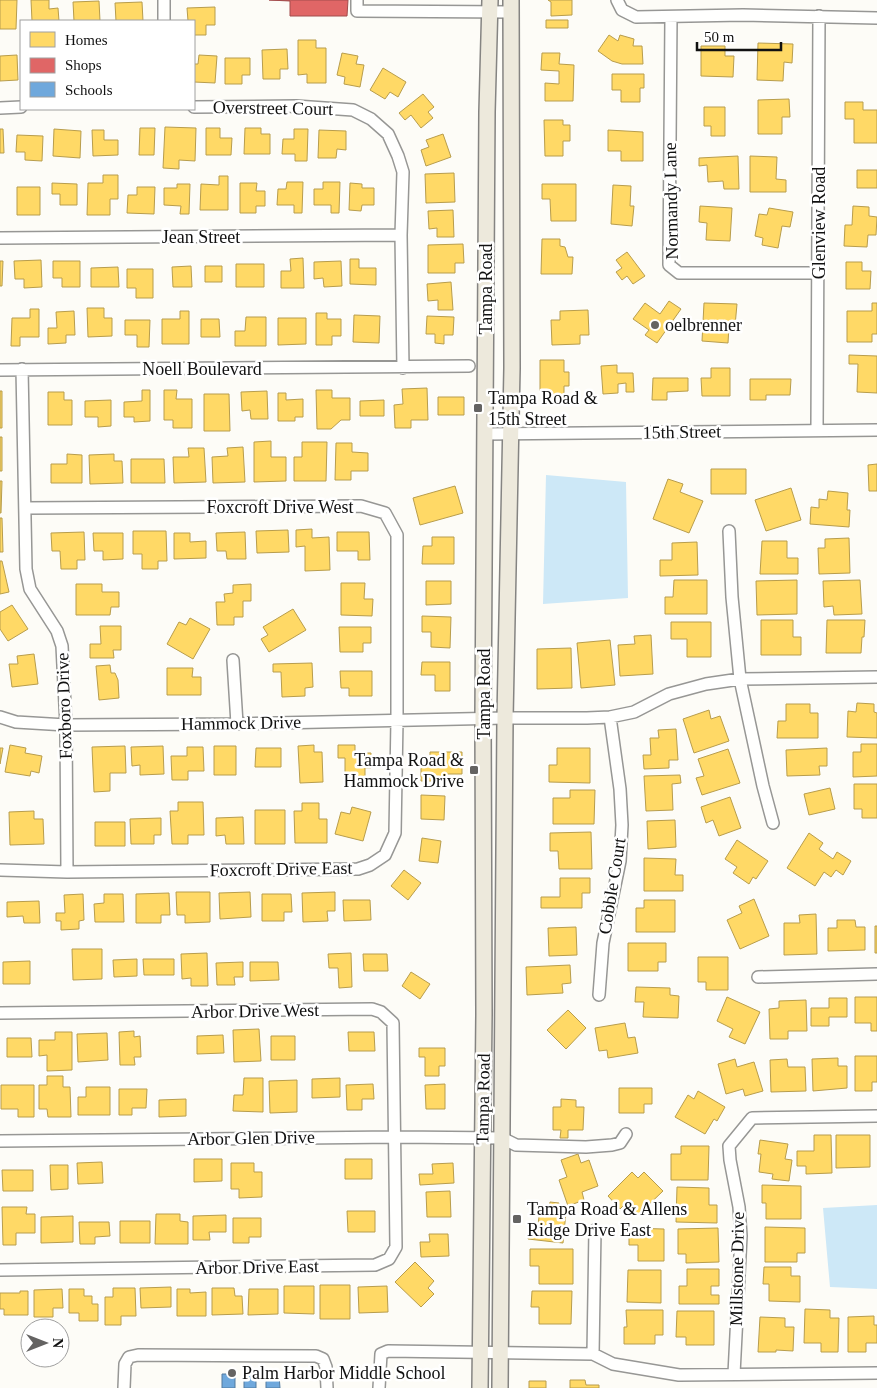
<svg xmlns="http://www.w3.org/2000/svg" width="877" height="1388" viewBox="0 0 877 1388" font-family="Georgia,serif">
<rect width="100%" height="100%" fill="#fdfcf7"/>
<path fill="#cde8f7" d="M546,475L626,482L628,598L543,604Z
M877,1205V1289L830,1287L823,1208Z"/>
<path fill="#ffd966" stroke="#b89d4c" d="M0,0H17L16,29H0Z
M31,0H49V9L58,8L59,21H32Z
M548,0H572V15L551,16V2Z
M99,1L100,21H74L73,2Z
M142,2L143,21H116L115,3Z
M215,7V25H206V35H194V21H188L187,8Z
M546,20H568V28H546Z
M609,35L618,41L620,35L634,39L633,46H642L643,64H622L612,61L598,51Z
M298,40H316V48H326V83H307V74L298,75Z
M758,43L793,44L792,63L784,62L783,81L757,80Z
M701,46H725V56H734L733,77L701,76Z
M287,49L288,69H280V79H263L262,50Z
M342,53L358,56L356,64L364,65L360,87L344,84L345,77L337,75Z
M542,53H560L559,64L574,65L573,101H545V83L559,84V71L541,70Z
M17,55L18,80L0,81V56Z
M199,55L217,56L215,83L194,82V64H198Z
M225,58H250V75H242V84H225Z
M383,68L406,82L398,97L390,92L385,99L370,90Z
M612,74H644V88H640V102H621V90H612Z
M423,94L434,107L428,112L433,118L421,128L411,115L405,120L399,113Z
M789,99L790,117H782V134H758V100Z
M845,102H863V110H877V143H854V119H845Z
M704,107H725V136H711V126H704Z
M544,120H563V125H570V141H563V156H545Z
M165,127L196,128L195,161L179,160V169L163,168Z
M140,128H155L154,155H139Z
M206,128H220V138H232L231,155H206Z
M245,128H261V134H270V154H244Z
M0,129H3L4,153H0Z
M54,129L81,131L80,158L53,156Z
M294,129H308L307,161H295V154H282L283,139H294Z
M92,130H104V140H118V155L93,156Z
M319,130L346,131V150L337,149L336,158H318Z
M608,130L643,132V161H621V151H608Z
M443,134L451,157L426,166L421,150L429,147L426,140Z
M17,135L43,136L42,161L25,160V152H16Z
M738,156L739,189H724L723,181L708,182L707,165L699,166V158Z
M750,156L777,157L776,179L786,180V192H750Z
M857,170H877V188H857Z
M454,173L455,202L426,203L425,174Z
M103,175H118V199H110V215H87L88,183H103Z
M219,176H228V210H200L201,184L219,185Z
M287,182H303L302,213H294V205H277L278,189H286Z
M323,182H340L339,213H331V205H314V189H323Z
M52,183L77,184V205H60V194H52Z
M240,183H257L256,191H265V206H256V213H240Z
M350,183L362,184V188H374V205H362L361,211L349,210Z
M177,184H190L189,214H180L181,206L164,205V188H177Z
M542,184H576V221H551L550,199H542Z
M613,185L631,186L630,206H634L632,226L611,224Z
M17,187H40V215H17Z
M137,187H155L154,214L127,213L128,195H137Z
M700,206L732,208L730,241L706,240L707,223L699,222Z
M853,206L869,207V216L877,217L876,235H868L867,247L844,246L845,225H852Z
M769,208L793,212L790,227L782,226L778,248L762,245L763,238L755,236L759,214L767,215Z
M453,210L454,237H437V228L429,229L428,211Z
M542,239H560V246L565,247L568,257H573L572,274H541Z
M463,244L464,263H455V273H428V245Z
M627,252L645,276L633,284L627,276L622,280L616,272L622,268L616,260Z
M303,258L304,288H281V271H291L290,259Z
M350,259H359V268H376V285L350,284Z
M41,260L42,287L24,288V279H15L14,261Z
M0,261H3L2,286H0Z
M53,261H80V287H62V278H53Z
M341,261L342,286L324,287L323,278L314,279V262Z
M846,262H862V271H871L870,289H846Z
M236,264H264V287H236Z
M191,266L192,287H173L172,267Z
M205,266H222V282H205Z
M118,267L119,287H91V268Z
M127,269H153V298H136V288H127Z
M451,282L453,310H438V300L428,301L427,284Z
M669,301L681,309L657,343L645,335L649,330L633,319L645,303L660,314Z
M704,303L737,304L735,326H729L728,343L702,341Z
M872,303H877V334H872V342H847V311H872Z
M87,308H104V318H112V336L88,337Z
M30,309H39V337H20V346H11L12,318H30Z
M588,310L589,335H580V344L552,345L551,320H560V311Z
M74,311L75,335H66V343L48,344V328H57L56,312Z
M180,311H189V344H162V319H180Z
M316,313H327V319H341V336H332V345H316Z
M354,315L380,316L379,343L353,342Z
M427,316L454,317L453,335H444V344L435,343V334H426Z
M246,317H266V346H235V331H245Z
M278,318H306V344L278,345Z
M201,319H219L220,337H201Z
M125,320H150L149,347H137V335H125Z
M849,355L877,356V393L857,392L858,364H849Z
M540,360H564V372H569V386H564V401L547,402V391H540Z
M617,365V373H633L634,392H626V383L618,384V393L603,394L601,366Z
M711,368H730V396H702L701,378H711Z
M653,378H688V391L667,392V400H652Z
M750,379H791L790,395H766V400H750Z
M427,388L428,420H411V428H395L394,405L403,404L402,389Z
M142,390H150V421L134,422V417H124V402L142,401Z
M164,390H177L176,399H192V428H173V420H164Z
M316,390H332V398H350V420H341L331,429H317Z
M0,391H2V428H0Z
M267,391L268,419H251L250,410L242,411L241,392Z
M48,392H64V400H72V425H48Z
M278,393H286V400L303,399V417H295V421H278Z
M204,394H229L230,431H204Z
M438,397H464V415H438Z
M111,400V426L98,427V417H85V401Z
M384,400V416H360V401Z
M0,437H2V471H0Z
M271,441V457H286V481L254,482V442Z
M302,442H327L326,481H294V457H302Z
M336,443H352V452L368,453V471H351V480H335Z
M243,447L245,482L213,483L212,457L228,456L227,448Z
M188,448H204L206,482L174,483L173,457H189Z
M67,454L82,455V483H51V464H67Z
M114,454V461H122L123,483L90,484L89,455Z
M131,459H164L165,483H131Z
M877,464V491H869L868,465Z
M711,469H746V494H711Z
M668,479L683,484L680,492L703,501L689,533L653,519Z
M0,481H2L1,513H0Z
M455,486L463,513L420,525L413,498Z
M791,488L801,520L766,531L755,500Z
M828,491L848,493L847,510H850L849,527L810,524L811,507L819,508V499L827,500Z
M0,518H2L3,552H0Z
M312,529V538L329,537L330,570L305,571V546L296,547V530Z
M288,530L289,552L257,553L256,531Z
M133,531H166L167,561H158V569H142V554H133Z
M84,532L85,560H77V569H61L60,551H52L51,533Z
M245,532L246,559H227L226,551H217L216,533Z
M337,532H369L370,560H358V551H337Z
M93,533H123V559L103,560V551H94Z
M174,533H190V542L206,541V558L174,559Z
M432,537H454V564H422L423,546H432Z
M849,538L850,573L819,574L818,548H825V539Z
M762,541H787V558H798V574H760Z
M697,542L698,575L660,576V560H672V543Z
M0,561H2L9,592L0,594Z
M674,580H707V614H665V597H673Z
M797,580V614L757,615L756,581Z
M860,580L862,614L834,615L833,606L824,607L823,581Z
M426,581H451V604L426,605Z
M341,583H365L364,599H373L372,616L341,615Z
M76,584H102V592H119V607H111L110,615H76Z
M251,584V601H243V617H234V625H217L216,602H225L224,594L233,593V585Z
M12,605L28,629L8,641L0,629V612Z
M293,609L306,630L269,652L261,639L268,635L263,627Z
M422,616L451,617L450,648L431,647V632H422Z
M190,618L210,629L193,659L167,644L179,622L186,625Z
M761,620H793V637H801V655H761Z
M827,620H865L864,637H862L861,653H826Z
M671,622H711V657H687V639H671Z
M100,626H121V650H113L114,658H90V644H101Z
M339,627H371V643H363V652H340Z
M651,635L653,674L620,676L618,645L635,644L634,636Z
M610,640L615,685L581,688L577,643Z
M571,648L572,688L537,689V649Z
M34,654L38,684L12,687L9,664H18L17,656Z
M422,662H450V691H435V675H421Z
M312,663L313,687L305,688V696L282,697L281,672H273V664Z
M110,665L111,673H115L118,680L119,698L99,700L96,666Z
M167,668H193L192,677H201V695H167Z
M340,671H372V696H349V688H341Z
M857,703L874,704V712L877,713V738L847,737L848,711L856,712Z
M786,704H810V713H818V738H777L778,721H786Z
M709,710L711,719L720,716L729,741L694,753L683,719Z
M676,729L678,760H669V768L644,769L643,755H651L650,738H659L658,730Z
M861,744H877V776L853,777V752H861Z
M10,745L26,748L25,753L42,756L39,773L31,771L30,776L5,772Z
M314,745V752H322L323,782L300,783L298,746Z
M338,745H355V753H371V768H365V787H355V778H345V758H338Z
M125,746L126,773H110V791L94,792L92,747Z
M163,746L164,774L140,775V765L132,766L131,747Z
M214,746H236V775H214Z
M187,747H203L204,771H188V780H172L171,756H187Z
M0,748H3L0,764Z
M256,748H281V767H255Z
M557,748H590V783L549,782V765H557Z
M827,748V766H819L820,775L787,776L786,750Z
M728,749L740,783L702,795L696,778L704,776L698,759Z
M430,752H462V774H446V781H421V766H430Z
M680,775L681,783L672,784L673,810L646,811L644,776Z
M854,784H877V818H862V809H854Z
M830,788L835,809L809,815L804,794Z
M570,790H595L594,824H553V798H570Z
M421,795L445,796L444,820L421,819Z
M730,797L741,828L719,836L713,820L706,823L701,807Z
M178,802H203L204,835H188V844H172L170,811H178Z
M302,803H319V819H327V843H295L294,811H302Z
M352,807L371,812L363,841L335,834L341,812L350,814Z
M255,810H285V844H255Z
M34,811V819H43L44,844L10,845L9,812Z
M243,817L244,844H226L225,835L216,836V818Z
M161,818V835H154V844H131L130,819Z
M675,820L676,847L648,849L647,821Z
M95,822H125V846H95Z
M591,832L592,869H559L558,851H550V833Z
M809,833L823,843L819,849L833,859L837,852L851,861L843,875L836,870L831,877L824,872L815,886L787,868Z
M422,838L441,841L438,863L419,861Z
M737,840L768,861L756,879L753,877L749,884L733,873L737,867L725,859Z
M644,858L676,859L675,875H683V891H644Z
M404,870L421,883L408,900L391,886Z
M560,878H590V893H582V908H541V897H560Z
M176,892H210V922L185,923V915H177Z
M250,892L251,917L220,919L219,893Z
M335,892V911H327L328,921L303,922L302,893Z
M169,893L170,915H161V923H136V894Z
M83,894L84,920L79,921V929L61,930V921H56V913H65L64,895Z
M104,894H123L124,922H95L94,904L104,903Z
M262,894H291L292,912H284V921H262Z
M754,899L769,936L740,949L727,920L742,913L739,906Z
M343,900H370L371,920L344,921Z
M644,900H675V932H636V908H644Z
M39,901L40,923H24L23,916L7,917V902Z
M816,914L817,954L784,955V923H800L799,915Z
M837,920H855L856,927H865V950L828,951V928H837Z
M875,926H877V953H875Z
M576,927L577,955L549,956L548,928Z
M628,943H666V962H658V971H628Z
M72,949H102V979L73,980Z
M207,953L208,986H191V978L182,979L181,954Z
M351,953L352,987L339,988L338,968H329L328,954Z
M363,954H387L388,971H364Z
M698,957H728V990H706V982H698Z
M137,959V976L114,977L113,960Z
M143,959H174V975H144Z
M30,961V984H3V962Z
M243,962V977H234L235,985H217L216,963Z
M250,962H278L279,980L250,981Z
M570,965L571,983L562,984L563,993L527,995L526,967Z
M411,972L430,984L420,999L402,986Z
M636,987L670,988V995L679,996L678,1018L643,1017L644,1002H635Z
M727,997L760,1012L745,1044L729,1037L733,1029L717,1021Z
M855,997H877V1031H871V1023H855Z
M829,998H847V1017H829V1026H811V1008H829Z
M806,1000L807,1031H788V1039H770L769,1009L779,1008V1001Z
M568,1010L586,1028L566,1049L547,1030Z
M625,1023L628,1038L635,1037L638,1053L608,1058L607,1050L599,1051L595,1028Z
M259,1029L261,1061L234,1062L233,1030Z
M134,1031V1037L140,1036L141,1057H134L135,1065H120L119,1032Z
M55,1032H72V1070L47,1071V1055L39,1056V1040H55Z
M348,1032H374L375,1051H349Z
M107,1033L108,1060L78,1062L77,1034Z
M223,1035L224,1053L197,1054V1036Z
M271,1036H295V1060H271Z
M7,1038H31L32,1057H7Z
M419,1048H445V1066H439V1076H425V1057H419Z
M855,1056H877V1082H872V1091H855Z
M838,1058V1066H847V1088L813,1091L812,1059Z
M735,1059L737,1067L754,1062L763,1091L745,1096L743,1089L726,1094L718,1064Z
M787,1059L788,1067H805L806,1091L771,1092L770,1060Z
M47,1076H63V1087H70L71,1117H48L47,1109H39V1085H47Z
M244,1078H263V1112L233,1111L234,1095H243Z
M340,1078V1097L312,1098V1079Z
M297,1080V1112L270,1113L269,1081Z
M373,1084L374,1099H362V1110H347L346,1085Z
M445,1084V1109H426L425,1085Z
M1,1085H34V1117H18V1109H1Z
M86,1087H110V1115H78V1097H86Z
M619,1088H652V1104H644V1113H619Z
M119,1089H147L146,1108H132V1115H119Z
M698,1091L725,1107L717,1121L714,1119L705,1134L675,1117L688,1095L694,1099Z
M186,1099V1116L159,1117V1100Z
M561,1099L576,1100V1107H584L583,1130H568V1138H560L561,1130H553V1107H561Z
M814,1135H831L832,1173L806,1174V1166H797V1151H814Z
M836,1135H870V1167L836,1168Z
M760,1140L788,1144L785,1159L792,1160L789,1181L772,1179L773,1174L759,1172L761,1154H758Z
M681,1146H709L708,1180H671V1154H681Z
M578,1154L581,1163L589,1160L598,1186L582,1192L584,1200L568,1206L559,1180L567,1177L561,1160Z
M194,1159H222V1181L194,1182Z
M345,1159H372V1179H345Z
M102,1162L103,1183L78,1184L77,1163Z
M231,1163H254V1172H262V1197L239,1198V1189H231Z
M453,1163L454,1183L420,1185L419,1174H433L432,1164Z
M50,1165H68V1189L51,1190Z
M2,1170H33V1191H3Z
M632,1172L638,1178L644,1172L663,1191L638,1215L626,1203L620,1209L608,1196Z
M762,1185L801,1186V1219H766V1203H762Z
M677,1187L709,1188V1205H717V1223L676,1222Z
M450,1191L451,1217H427L426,1192Z
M550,1202L559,1203L558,1211L566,1212L563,1243L528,1239L530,1224L538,1225L540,1209L549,1210Z
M2,1207H27L26,1214H35V1233H16V1245H3Z
M347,1211H375V1232H348Z
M156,1214H180V1221L188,1222V1244H155Z
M226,1215V1232H209L210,1240H193V1216Z
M73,1216V1242L41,1243V1217Z
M233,1218H261V1237H249V1243H233Z
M120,1221H150V1243H120Z
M79,1222H109L110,1236L95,1237V1244H80Z
M765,1227L805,1228V1253H797V1262H765Z
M629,1228L664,1229V1261H638V1245H629Z
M718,1228L719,1262L686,1263V1254H678V1229Z
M429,1234H448L449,1256L421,1257L420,1242H430Z
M530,1249H573V1284H539V1266H530Z
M415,1262L434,1281L428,1288L434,1294L421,1307L395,1282Z
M764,1267H791V1276H800V1302L769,1301V1284H763Z
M687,1269H719V1286H711V1295H719V1304H679V1286H687Z
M628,1270H661V1303L627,1302Z
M320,1285H350V1319H320Z
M284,1286H314V1314L284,1313Z
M387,1286L388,1312L359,1313L358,1287Z
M171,1287V1307L141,1308L140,1288Z
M113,1288H135L136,1316H121V1325H105V1297H113Z
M212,1288H234L235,1296H242L243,1314L212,1315Z
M62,1289L63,1308H53V1317H34V1290Z
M69,1289H84V1296H92V1304H98V1321H79V1313H69Z
M177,1289H190V1293L206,1292V1316H177Z
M249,1289H278V1314L248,1315Z
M20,1291H28V1315H4V1309H0V1293H20Z
M532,1291H572L571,1324H539V1307H531Z
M805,1309L830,1310V1318H839L838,1352H821V1343H804Z
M626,1310H663V1335H655V1344H624V1327H627Z
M677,1311H714V1345H686V1337H676Z
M874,1316V1325H877V1343H866V1352H848V1317Z
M760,1317L785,1318V1327H794L793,1351L776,1350V1352H758Z
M570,1380H585L586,1385H599V1388H570Z
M529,1381H546V1388H529Z"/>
<path fill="#e06666" stroke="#a24c4c" d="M269,0H348L347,16H290V1Z"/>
<path fill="#6fa8dc" stroke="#537b9f" d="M222,1374H235V1388H222Z
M244,1375H256V1388H244Z
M266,1375H279L280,1388H266Z"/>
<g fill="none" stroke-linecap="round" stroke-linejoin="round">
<g stroke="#979795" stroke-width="14">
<path id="minor" d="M164,0V21
M357,0V11L511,12
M617,0L622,10L636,17L743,15L877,18
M671,17L669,265L679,273H818
M194,107L296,106L353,110L371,119L388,134L398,156L403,172L401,235L403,368
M0,108L21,107
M0,238L401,235
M22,369L26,569L30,589L57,631L62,646L66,725L67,872
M0,370L469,366
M817,430L819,16
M486,434L877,430
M729,531L732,597L740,679L763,786L773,823
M233,660L237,724
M0,717L16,722L66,725L237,724L505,718H587L610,717L634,712L669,694L706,684L740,679L877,677
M0,870L67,872L358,869L370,865L385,855L395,833L397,720V535L385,513L361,506L25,508
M758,977L877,974
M599,995L603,943L620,861L622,825L620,789L610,717
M0,1013L372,1009L381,1012L393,1023L396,1247L389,1259L375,1265L0,1270
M0,1141L396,1137L502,1138L516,1145L586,1147L612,1145L620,1143L626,1134
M593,1354L595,1230
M734,1374L741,1236L739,1207L730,1160L729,1146L752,1118L877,1116
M124,1388L125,1364L129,1357L138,1355L316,1356L323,1359L326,1367L327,1388
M379,1388L381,1354L388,1351L593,1354L613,1364L679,1375L877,1373"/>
</g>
<g stroke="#858482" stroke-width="18">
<path id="major" d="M480,1388L484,1014L483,718L487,112L490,0
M500,1388L505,718L512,368L511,0"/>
</g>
<use href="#minor" stroke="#fffffe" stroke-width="11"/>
<use href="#major" stroke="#ede9dc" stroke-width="15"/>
</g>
<g fill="#646362" stroke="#fff" stroke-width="2">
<circle cx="655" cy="325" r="5"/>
<rect x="473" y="403" width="10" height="10" rx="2.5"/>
<rect x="469" y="765" width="10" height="10" rx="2.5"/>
<rect x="512" y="1214" width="10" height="10" rx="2.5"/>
<circle cx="232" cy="1373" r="5"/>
</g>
<g text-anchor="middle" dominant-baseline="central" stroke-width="5" stroke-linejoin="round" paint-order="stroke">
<g font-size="18" fill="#111" stroke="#fff">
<text transform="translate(273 108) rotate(1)">Overstreet Court</text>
<text transform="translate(671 201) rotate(-91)">Normandy Lane</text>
<text transform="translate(819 223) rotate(-90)">Glenview Road</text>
<text x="201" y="237">Jean Street</text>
<text transform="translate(486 289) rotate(-90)">Tampa Road</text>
<text x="202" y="369">Noell Boulevard</text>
<text transform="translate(682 432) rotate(-1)">15th Street</text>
<text x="280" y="507">Foxcroft Drive West</text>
<text transform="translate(484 694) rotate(-90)">Tampa Road</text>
<text transform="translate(64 706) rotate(-92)">Foxboro Drive</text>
<text transform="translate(241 723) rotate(-1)">Hammock Drive</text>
<text transform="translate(281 869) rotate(-1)">Foxcroft Drive East</text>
<text transform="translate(612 886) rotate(-81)">Cobble Court</text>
<text transform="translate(255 1011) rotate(-1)">Arbor Drive West</text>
<text transform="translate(483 1099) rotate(-89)">Tampa Road</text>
<text transform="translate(251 1138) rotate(-1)">Arbor Glen Drive</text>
<text transform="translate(257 1267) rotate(-1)">Arbor Drive East</text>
<text transform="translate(737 1269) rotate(-89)">Millstone Drive</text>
</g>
<g font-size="18" fill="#111" stroke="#fff" text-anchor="start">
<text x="665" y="325">oelbrenner</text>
<text x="488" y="398">Tampa Road &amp;<tspan x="488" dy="21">15th Street</tspan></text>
<text x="464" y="760" text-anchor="end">Tampa Road &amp;<tspan x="464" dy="21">Hammock Drive</tspan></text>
<text x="527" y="1209">Tampa Road &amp; Allens<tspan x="527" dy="21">Ridge Drive East</tspan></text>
<text x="242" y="1373">Palm Harbor Middle School</text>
</g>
</g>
<rect x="20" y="20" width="175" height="90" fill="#ffffff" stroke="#a0a0a0"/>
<rect x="30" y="32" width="25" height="15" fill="#ffd966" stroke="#a0a0a0"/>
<text x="65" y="45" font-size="15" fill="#111111">Homes</text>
<rect x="30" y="58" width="25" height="15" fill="#e06666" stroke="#a0a0a0"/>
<text x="65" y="70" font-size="15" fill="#111111">Shops</text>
<rect x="30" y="82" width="25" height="15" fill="#6fa8dc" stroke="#a0a0a0"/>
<text x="65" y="95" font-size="15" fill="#111111">Schools</text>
<g transform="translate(45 1343) rotate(90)"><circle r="24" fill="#ffffff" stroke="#a0a0a0"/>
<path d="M0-4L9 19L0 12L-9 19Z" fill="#646362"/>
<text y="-8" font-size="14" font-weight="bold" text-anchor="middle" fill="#111111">N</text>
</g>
<path d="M697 42v8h84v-8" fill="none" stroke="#111111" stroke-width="2.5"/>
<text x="704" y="42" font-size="15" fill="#111111" stroke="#ffffff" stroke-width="4" paint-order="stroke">50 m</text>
</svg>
